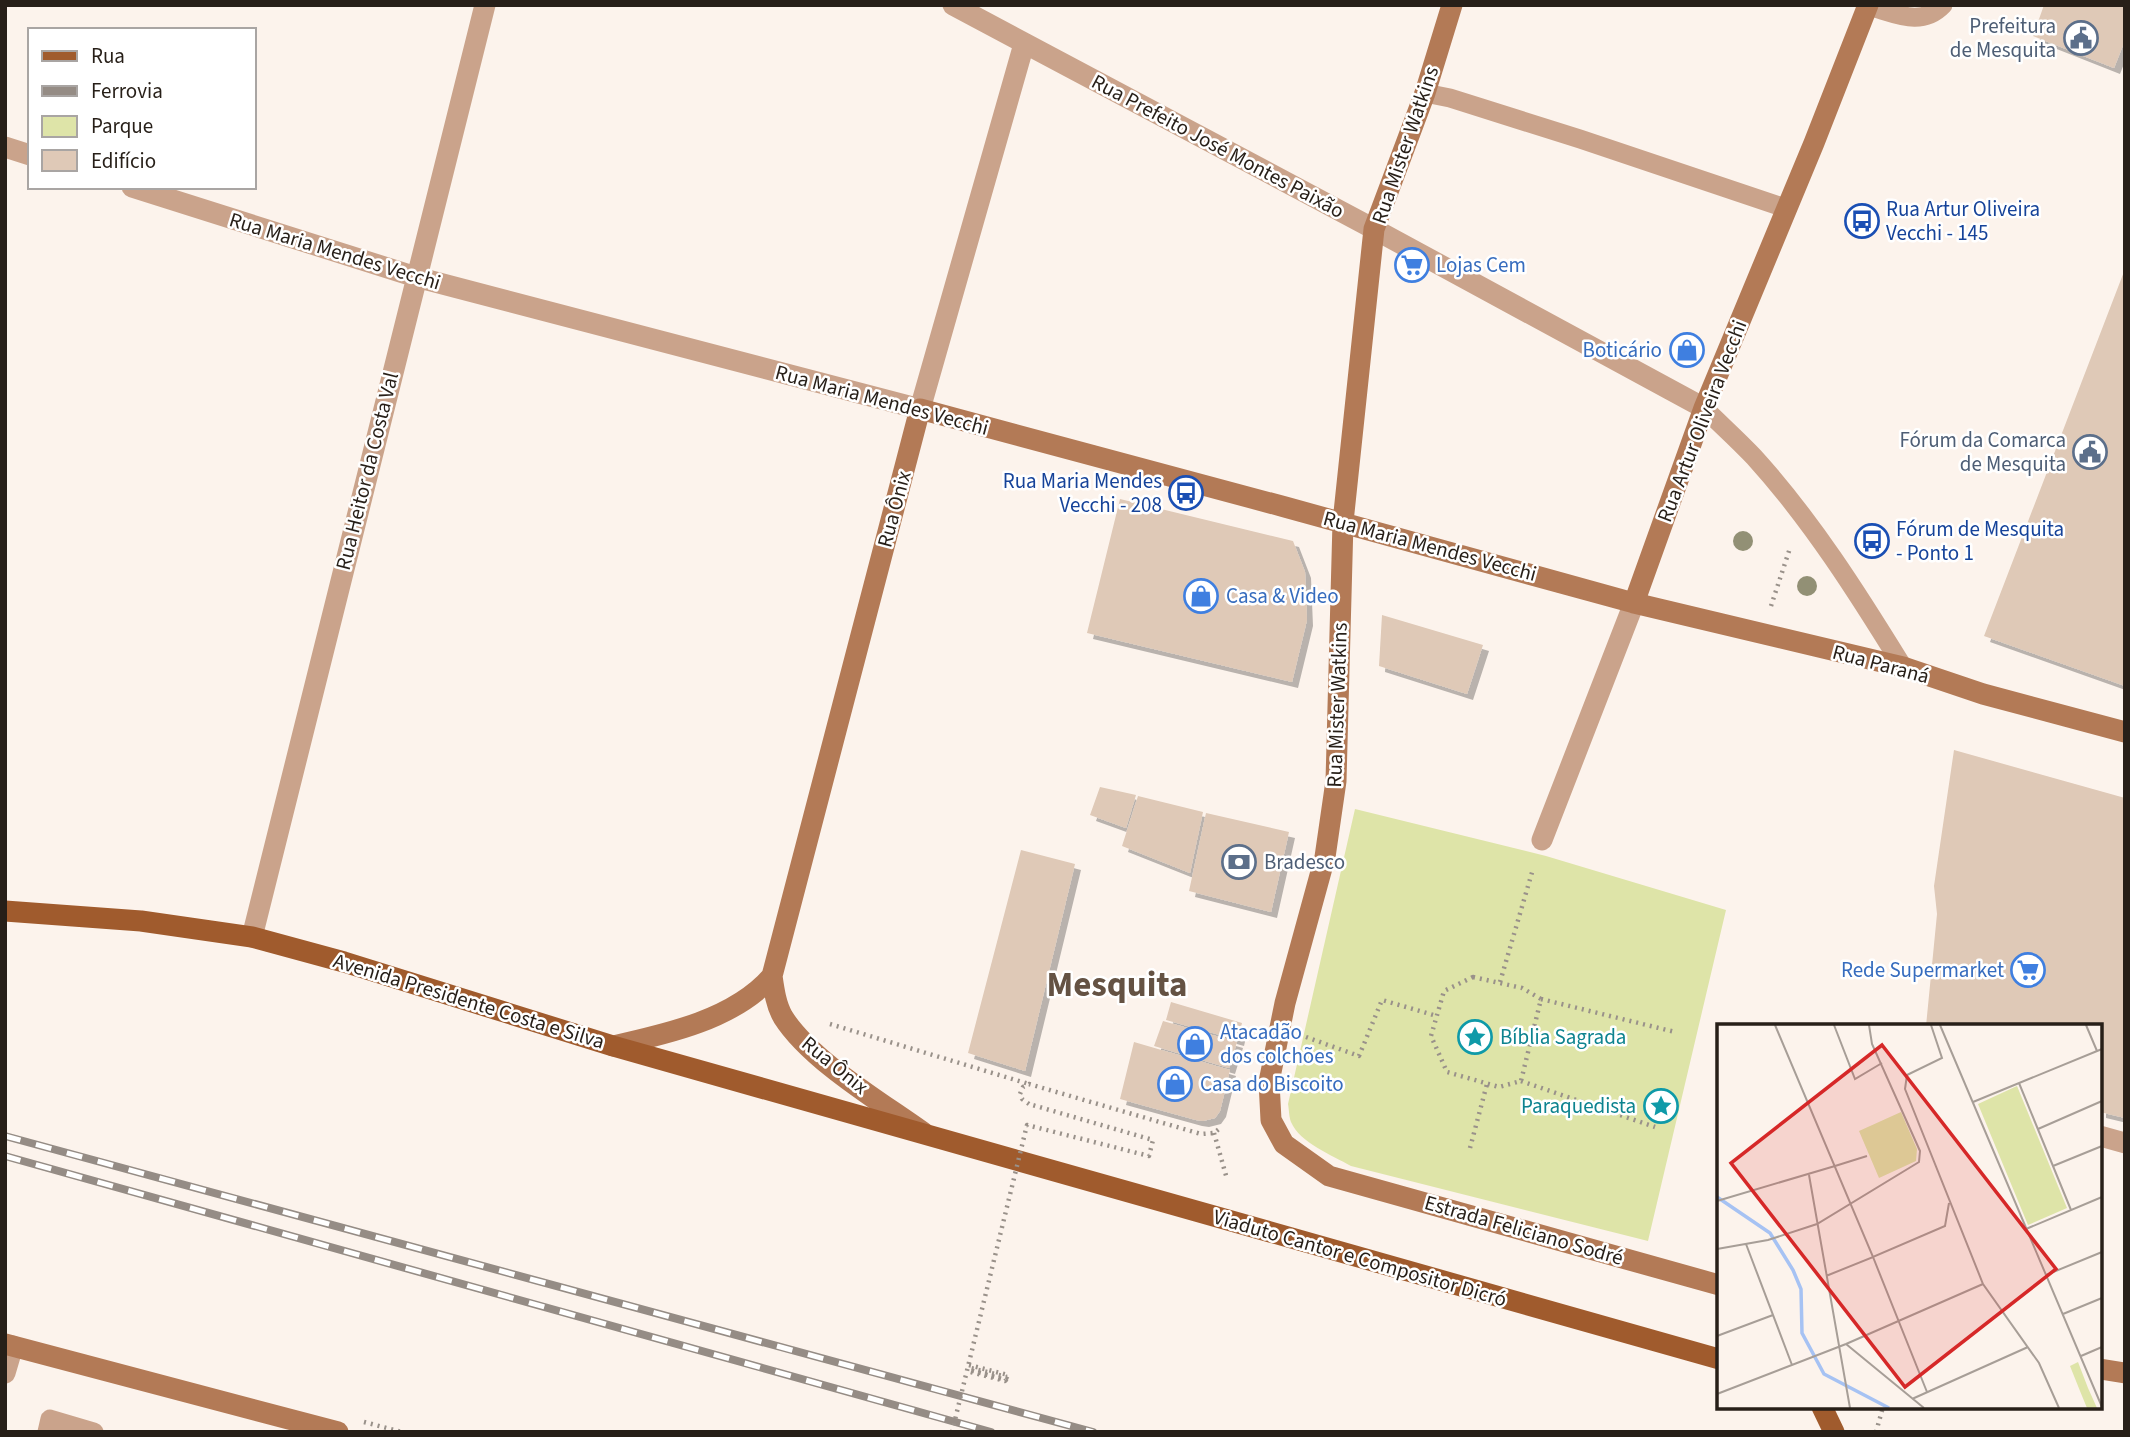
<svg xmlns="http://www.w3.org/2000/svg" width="2130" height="1437" viewBox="0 0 2130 1437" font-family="'Source Sans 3',sans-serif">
<defs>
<filter id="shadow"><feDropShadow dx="6" dy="6" stdDeviation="0" flood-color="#0004"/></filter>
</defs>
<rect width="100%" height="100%" fill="#fcf3ec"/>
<path fill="#dee4a8" d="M1355,809L1546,856L1726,910L1648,1241L1351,1166C1332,1155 1300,1143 1291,1122C1289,1117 1289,1109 1288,1104Z"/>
<path fill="#dfc9b7" filter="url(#shadow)" d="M2044,5H2125V40L2114,68L2033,36Z
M2125,269V686L1984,636Z
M1120,499L1293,541L1305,572L1307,620L1292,682L1087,633Z
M1382,615L1483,645L1467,694L1379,666Z
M1954,750L2125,798V1118L2100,1112V1026H1926L1937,914L1934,886Z
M1100,787L1136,795L1126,828L1090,815Z
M1138,796L1203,812L1190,873L1122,846Z
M1206,813L1289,832L1271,912L1189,891Z
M1021,850L1075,864L1025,1071L968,1053Z
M1171,1002L1242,1023L1238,1040L1166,1020Z
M1163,1021L1237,1042L1229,1068L1154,1046Z
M1134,1042L1230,1070L1220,1111L1215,1118L1203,1121L1196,1120L1120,1099Z"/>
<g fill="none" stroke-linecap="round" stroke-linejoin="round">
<path stroke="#99918a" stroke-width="4.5" stroke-dasharray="2 5" stroke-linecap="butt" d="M1771,606L1790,548
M1473,977L1522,988L1541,999L1521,1081L1499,1087L1447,1072L1431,1036L1444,991Z
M1500,982L1533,869
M1541,999L1675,1032
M830,1024L1029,1084
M1306,1037L1359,1056L1382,1000L1437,1016
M1521,1081L1655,1127
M1029,1104L1022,1099L1020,1094L1023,1087L1029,1084L1201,1134L1214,1133L1219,1129
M1214,1133L1227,1179
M1470,1148L1487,1084
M969,1365L1008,1375L1007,1377L971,1368L970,1370L1006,1380L1005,1381L970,1372L969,1374
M364,1422L402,1432
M1876,1432L1883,1407"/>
<path stroke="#caa38b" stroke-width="19" d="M1868,6C1895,13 1921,28 1943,5
M1425,93L1450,98L1580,139L1785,208
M1704,408C1720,424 1738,440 1754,457C1812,521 1858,594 1903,667
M47,1432L50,1419L94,1432"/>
<path stroke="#caa38b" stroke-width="21" d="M953,5L1374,229L1704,408
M5,147L30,155
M132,187L416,277L920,409L1024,44
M1542,840L1634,603
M252,937L485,5
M2100,1136L2125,1143
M5,1373L13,1346"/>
<path stroke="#b37a56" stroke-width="21" d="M1452,5L1425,93L1374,229L1343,522L1336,781L1325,857L1285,1003L1269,1082L1271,1120L1284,1144L1329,1176L1719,1285
M1634,603L1704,408L1814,143L1868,5
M613,1046C667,1034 735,1019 772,976
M924,1133C881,1102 811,1061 783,1017C776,1005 774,990 772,976L920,409L1285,507L1634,603L1903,667L1983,694L2125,732
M5,1344L338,1432
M2100,1369L2125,1373"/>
<path stroke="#a05b2d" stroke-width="21" d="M5,911L141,921L252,937L344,962L613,1046L1719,1359
M1822,1407L1834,1432"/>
<g stroke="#958c85" stroke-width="8">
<path id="rail" d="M5,1136L1093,1432
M5,1156L991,1432"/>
</g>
<use href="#rail" stroke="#fff" stroke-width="5" stroke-dasharray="16" stroke-linecap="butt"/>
<path stroke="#99918a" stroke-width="4.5" stroke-dasharray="2 5" stroke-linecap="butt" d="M952,1432L1027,1125L1149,1156L1153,1140L1029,1104"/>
</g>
<g fill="#929075">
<circle cx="1743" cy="541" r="10"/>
<circle cx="1807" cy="586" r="10"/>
</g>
<defs>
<g id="civic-ring" transform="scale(1.75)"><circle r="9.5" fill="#fff" stroke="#5c6f8a" stroke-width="1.5"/><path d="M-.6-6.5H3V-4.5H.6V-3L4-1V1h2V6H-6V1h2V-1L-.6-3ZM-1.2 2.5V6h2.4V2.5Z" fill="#5c6f8a"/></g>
<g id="bus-ring" transform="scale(1.75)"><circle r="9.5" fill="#fff" stroke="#1a4fb4" stroke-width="1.5"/><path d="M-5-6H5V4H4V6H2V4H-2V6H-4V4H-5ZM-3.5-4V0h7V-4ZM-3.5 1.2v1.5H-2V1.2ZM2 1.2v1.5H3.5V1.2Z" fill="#1a4fb4"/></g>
<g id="supermarket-ring" transform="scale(1.75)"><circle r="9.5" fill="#fff" stroke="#3f7fe0" stroke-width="1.5"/><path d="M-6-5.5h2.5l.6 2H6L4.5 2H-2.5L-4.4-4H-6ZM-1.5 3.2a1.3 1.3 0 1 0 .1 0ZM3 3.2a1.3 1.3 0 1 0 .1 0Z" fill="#3f7fe0"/></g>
<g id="shop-ring" transform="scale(1.75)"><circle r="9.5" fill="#fff" stroke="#3f7fe0" stroke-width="1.5"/><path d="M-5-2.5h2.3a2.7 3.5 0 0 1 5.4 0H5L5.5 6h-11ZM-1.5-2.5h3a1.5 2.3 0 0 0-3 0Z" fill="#3f7fe0"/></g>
<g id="bank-ring" transform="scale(1.75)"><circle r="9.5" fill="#fff" stroke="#5c6f8a" stroke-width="1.5"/><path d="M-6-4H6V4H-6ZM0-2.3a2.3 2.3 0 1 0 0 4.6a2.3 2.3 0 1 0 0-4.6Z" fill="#5c6f8a"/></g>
<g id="sight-ring" transform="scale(1.75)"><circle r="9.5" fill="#fff" stroke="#0f9aa8" stroke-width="1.5"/><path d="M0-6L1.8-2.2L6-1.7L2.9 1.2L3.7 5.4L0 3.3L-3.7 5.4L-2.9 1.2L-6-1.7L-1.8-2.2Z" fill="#0f9aa8"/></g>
</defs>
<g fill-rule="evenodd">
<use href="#civic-ring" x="2081" y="38"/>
<use href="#bus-ring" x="1862" y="221"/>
<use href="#supermarket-ring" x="1412" y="265"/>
<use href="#shop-ring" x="1687" y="350"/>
<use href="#civic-ring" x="2090" y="452"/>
<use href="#bus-ring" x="1186" y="493"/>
<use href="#bus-ring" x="1872" y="541"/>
<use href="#shop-ring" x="1201" y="596"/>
<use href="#bank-ring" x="1239" y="862"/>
<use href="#supermarket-ring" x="2028" y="970"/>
<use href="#sight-ring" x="1475" y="1037"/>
<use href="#shop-ring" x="1195" y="1044"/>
<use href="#shop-ring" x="1175" y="1084"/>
<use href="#sight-ring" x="1661" y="1106"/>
</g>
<g text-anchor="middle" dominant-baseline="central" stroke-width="5" stroke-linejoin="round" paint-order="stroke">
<g font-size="21" fill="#4e5e75" stroke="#fff" text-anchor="end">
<text x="2056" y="26">Prefeitura<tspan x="2056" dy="24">de Mesquita</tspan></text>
<text x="2066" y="440">Fórum da Comarca<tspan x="2066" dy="24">de Mesquita</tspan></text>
<text x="1264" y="862" text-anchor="start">Bradesco</text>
</g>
<g font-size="21" fill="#271f18" stroke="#fff">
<text transform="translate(1405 145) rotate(-71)">Rua Mister Watkins</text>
<text transform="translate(1218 146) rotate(28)">Rua Prefeito José Montes Paixão</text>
<text transform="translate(335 251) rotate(17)">Rua Maria Mendes Vecchi</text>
<text transform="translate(882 400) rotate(15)">Rua Maria Mendes Vecchi</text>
<text transform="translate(1702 421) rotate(-69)">Rua Artur Oliveira Vecchi</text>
<text transform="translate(367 471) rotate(-76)">Rua Heitor da Costa Val</text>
<text transform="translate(894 509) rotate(-75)">Rua Ônix</text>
<text transform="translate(1430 546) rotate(15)">Rua Maria Mendes Vecchi</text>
<text transform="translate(1881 664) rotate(15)">Rua Paraná</text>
<text transform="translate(1337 705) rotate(-88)">Rua Mister Watkins</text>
<text transform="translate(469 1001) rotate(17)">Avenida Presidente Costa e Silva</text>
<text transform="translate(835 1065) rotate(39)">Rua Ônix</text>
<text transform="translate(1524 1230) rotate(16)">Estrada Feliciano Sodré</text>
<text transform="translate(1360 1258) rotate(16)">Viaduto Cantor e Compositor Dicró</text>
</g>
<g font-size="21" fill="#164399" stroke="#fff" text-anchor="start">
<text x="1886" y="209">Rua Artur Oliveira<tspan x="1886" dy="24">Vecchi - 145</tspan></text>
<text x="1162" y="481" text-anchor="end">Rua Maria Mendes<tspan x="1162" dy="24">Vecchi - 208</tspan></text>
<text x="1896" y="529">Fórum de Mesquita<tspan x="1896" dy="24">- Ponto 1</tspan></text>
</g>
<g font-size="21" fill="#366cbe" stroke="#fff" text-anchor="start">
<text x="1436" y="265">Lojas Cem</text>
<text x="1662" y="350" text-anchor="end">Boticário</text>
<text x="1226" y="596">Casa &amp; Video</text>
<text x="2004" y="970" text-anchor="end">Rede Supermarket</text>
<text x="1220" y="1032">Atacadão<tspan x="1220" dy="24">dos colchões</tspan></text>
<text x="1200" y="1084">Casa do Biscoito</text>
</g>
<g font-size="21" fill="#0d838f" stroke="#fff" text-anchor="start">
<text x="1500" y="1037">Bíblia Sagrada</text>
<text x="1636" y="1106" text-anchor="end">Paraquedista</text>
</g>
<g font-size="35" font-weight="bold" fill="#645243" stroke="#fff">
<text x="1117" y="985">Mesquita</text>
</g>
</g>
<g transform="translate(1717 1024)">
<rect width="385" height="385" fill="#fcf3ec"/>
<path d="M300,62L350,184L311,201L261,80ZM184,88L200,125L199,137L162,154L142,107ZM361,338L371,364L380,384H370L363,367L353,342Z" fill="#dee4a8"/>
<path fill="none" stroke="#a6c2f3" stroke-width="3.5" d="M0,173L53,209L76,246L84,265L85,309L107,350L172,384"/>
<path fill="none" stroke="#a79e97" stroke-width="2" d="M58,1L156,233L228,202L232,179M117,1L138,55L165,39M214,1L225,34L190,51L188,65L266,260L322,339L342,384M223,1L385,383M369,1L380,27M302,59L354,186M256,78L385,25M321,105L385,77M118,142L150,132M336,142L385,122M92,151L133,384M0,177L118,142M309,205L385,173M29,220L75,341M0,225L51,216L100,200L202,138L203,127L155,20L152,1M329,251L385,228M109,252L156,233L210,368M346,290L385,274M0,312L56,291M129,320L207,384M364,332L385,323M0,370L129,320L266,260M195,375L311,323"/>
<path fill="#d62828" fill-opacity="0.15" stroke="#d62828" stroke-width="3.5" d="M165,21L339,245L188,363L14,139Z"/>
<rect width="385" height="385" fill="none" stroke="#271f18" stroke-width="3.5"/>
</g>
<rect width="2130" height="1437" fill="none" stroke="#271f18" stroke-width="14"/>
<rect x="28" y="28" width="228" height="161" fill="#ffffff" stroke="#a9a5a3" stroke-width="2"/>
<rect x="42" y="51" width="35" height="10" fill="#a05b2d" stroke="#a9a5a3" stroke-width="2"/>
<text x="91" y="63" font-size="21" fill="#271f18">Rua</text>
<rect x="42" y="86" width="35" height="10" fill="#958c85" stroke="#a9a5a3" stroke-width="2"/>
<text x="91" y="98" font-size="21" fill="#271f18">Ferrovia</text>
<rect x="42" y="116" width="35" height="21" fill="#dee4a8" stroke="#a9a5a3" stroke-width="2"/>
<text x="91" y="133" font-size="21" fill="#271f18">Parque</text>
<rect x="42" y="150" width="35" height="21" fill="#dfc9b7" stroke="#a9a5a3" stroke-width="2"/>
<text x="91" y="168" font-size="21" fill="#271f18">Edifício</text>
</svg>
